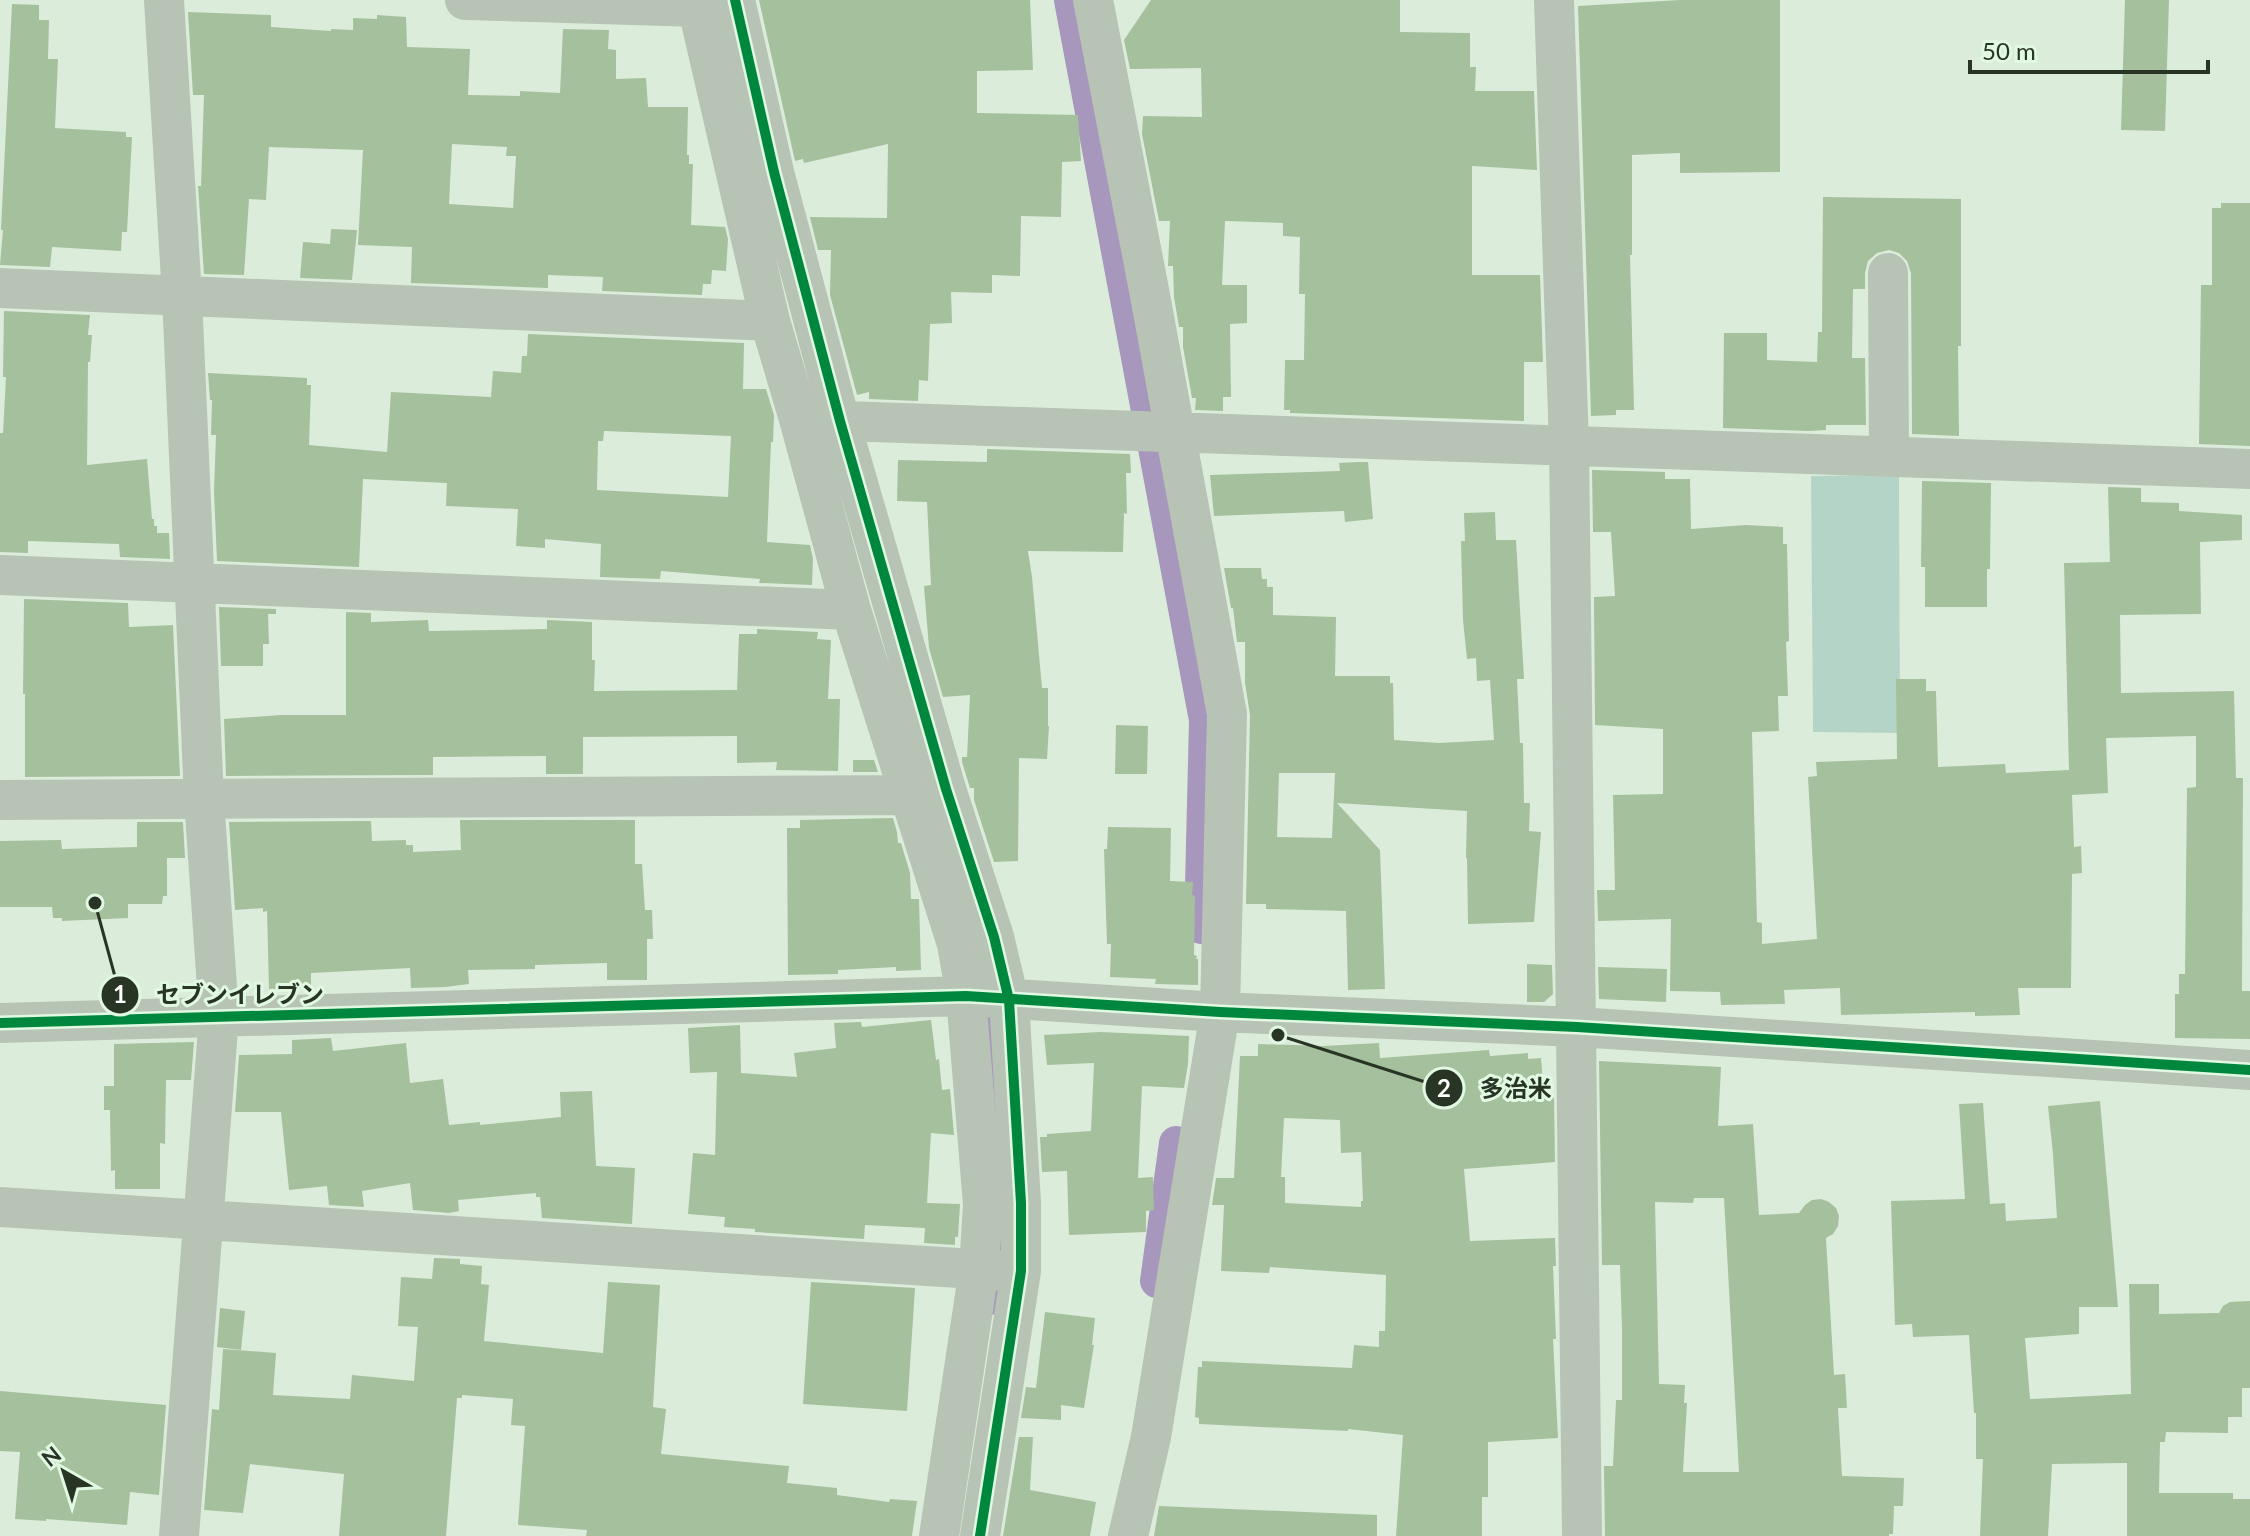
<svg xmlns="http://www.w3.org/2000/svg" width="2250" height="1536" font-family="Lato,'Noto Sans JP',sans-serif">
<style>
.green{fill:#b5d4c8}
.lines{fill:none;stroke-linecap:round;stroke-linejoin:round}
.canal{stroke:#a897bd;stroke-width:34}
.building{fill:#a5c09c;fill-rule:evenodd}
.minor{stroke:#b7c4b5;stroke-width:40}
.cycleway-casing{stroke:#e1f9e2;stroke-width:15}
.cycleway{stroke:#00873e;stroke-width:10}
.leader{fill:none;stroke:#283424;stroke-width:3}
.callout-dot{fill:#283424;stroke:#e1f9e2;stroke-width:3}
.mark-label{font-size:24px;text-anchor:middle;font-weight:bold;fill:#fff}
.callout-label{font-size:24px;text-anchor:middle;font-weight:bold;fill:#283424;stroke:#e1f9e2;stroke-width:6;stroke-linejoin:round;paint-order:stroke}
</style>
<rect width="100%" height="100%" fill="#dcecdb"/>
<path class="green" d="M1899 475 1900 733 1813 732 1811 476Z"/>
<g class="lines">
<path class="canal" d="M1071 0 1206 720 1201 927
M986 971 996 1118
M1157 1281 1176 1143
M997 1298 1003 1210 1002 1195"/>
</g>
<path class="building" d="M759 0H1030L1033 70 977 71V113L1078 115 1081 161 1062 162 1061 217 1021 216 1020 276 992 275V293L951 292 952 323 930 324 928 381 919 380 918 401 869 399V392L857 395 830 295 831 250H818L810 217 887 218 888 144 804 163 803 159 795 161Z
M1151 0H1400V32L1470 33V67H1476L1475 91H1534L1537 170 1472 166V275H1540L1543 362H1524V421L1290 413V410H1284L1285 360H1304L1305 294H1299L1300 237 1283 236V223L1225 221 1222 285H1247V323L1230 324 1231 397H1223V411L1195 410 1196 398H1192L1183 347V327H1179L1174 297 1173 266H1168L1170 221H1159L1142 134 1143 116 1202 117 1201 68 1130 69 1124 40Z
M1680 0H1780V172L1680 173V153L1632 155V255H1630L1634 410H1616V415L1591 416 1578 6Z
M2125 0H2169L2165 131 2121 130Z
M12 4 39 5V20H49L48 59H58L55 128 126 132V137H132L127 232H122L121 251 52 247 50 267 0 265 3 230H1Z
M188 12 271 15V27L331 31V29L353 30V18L377 19V15L406 17 407 47 470 49 468 95 520 96V91L560 93 563 29 609 30 608 49 616 50V79L646 78 648 107H688L687 155H689V164H693L691 225 725 227 728 239 726 271 712 270 711 284H703L702 295 602 291 603 277 548 275V288L411 283 412 247 358 245 363 150 269 147 266 200 249 199 244 275 204 274 198 186H201L204 95H193ZM452 144 507 147 506 156H516L513 208 449 204Z
M1823 197 1961 199V346H1958L1959 436 1912 434 1911 273 1907 261 1899 253 1889 250 1877 253 1868 261 1865 273V289H1853L1852 358H1865L1866 425H1826V430L1809 431 1723 428 1724 333H1767V360L1817 362 1818 332H1822Z
M2221 203H2250V446L2199 444 2201 285H2212V208H2221Z
M331 229 357 230 352 280 300 278 303 242 330 244Z
M4 311 90 315 88 335H92L90 362H88L87 465 147 459 152 519H154V526H157V533H169L170 559 120 557 119 544 28 541V553L0 552V433H3L6 377H3Z
M528 334 744 343 743 389H766L774 415 773 442H771L767 542 810 545 813 559 812 585 759 583 760 579 661 571 660 579 600 577 601 544 545 539V548L516 546 518 509 446 506 447 483 363 479 359 567 217 561 214 492 216 435H211L212 400H210L208 373 307 378V385H311L309 445 387 452 391 392 491 397 493 371 521 373 522 356H527ZM604 431 731 436 728 497 597 490 598 441H603Z
M987 449 1130 454 1131 473H1126L1127 514 1124 513 1123 552 1028 551 1032 577 1042 688H1048V726H1049L1047 759 1019 758 1018 861 994 862 974 800V788H970L962 762V757H967L970 695 943 697 929 648 924 586 931 585 927 502 897 501 898 460 987 462Z
M1358 462H1368L1373 519 1345 522 1344 511 1214 516 1210 475 1340 471 1339 463Z
M1592 470 1665 472V479H1690L1691 529 1746 525 1783 527V544H1787L1789 641 1786 642 1788 696H1778L1779 731 1752 732 1757 922 1762 923V944L1817 939 1808 777 1817 776 1816 762 1897 759 1896 679H1926V691H1936L1938 767 2005 764 2006 773 2069 770 2064 563 2110 562 2108 487 2141 488V502L2179 503V511L2242 515V540L2200 542 2201 614 2120 615 2121 693 2234 691 2236 778H2243L2242 991H2250V1039L2175 1038V994H2179V974H2185L2187 788 2196 787V736L2106 738 2108 793 2072 795 2074 847 2081 846 2082 873 2072 874 2071 988H2018L2020 1015 1975 1016V1012L1841 1015 1840 988 1784 990 1785 1004 1721 1005 1720 992 1670 991 1671 919 1598 921 1597 890H1615L1613 795 1663 794V729L1595 725 1594 597 1615 596 1611 532H1593Z
M1922 481 1991 483 1990 569H1987V607H1925V567H1921Z
M1495 512 1496 540H1516L1524 679H1517L1520 743H1523L1524 803H1530L1529 831 1541 832 1534 922 1468 924 1467 858H1466L1467 811 1337 803 1380 850 1385 989 1348 990 1346 911 1266 909V904H1246L1250 715 1245 683V642H1237L1233 608H1231L1224 568H1261L1262 579H1267V587H1273V615L1336 617 1335 676H1390V683H1393L1394 740 1439 743 1494 740 1490 680 1477 681 1476 658 1467 659 1463 620 1461 541H1465L1464 513ZM1279 773H1335L1332 838 1277 837Z
M24 599 128 603 129 627 173 625 180 776 25 777V694H23Z
M219 607 276 609V614H268L269 644H263V666H221Z
M346 612 371 613V622L428 620 429 631 547 629V620L592 622V660H595L594 691 737 690 739 634H757V629L818 632 817 639 831 640 828 699H840L838 771 776 770 777 762 737 763V736L583 737V774H546V756L433 757V775L226 776 224 719 281 715H346Z
M1116 725 1148 726 1147 774H1115Z
M853 760H874L878 772H853Z
M893 818 897 832 898 843H901L910 873 911 899H919L921 970 896 971V967L838 970V974L788 975 787 828H800V820Z
M460 820H635V864H642L645 910H652L653 939H647V980H607V963L535 965V969L468 970 469 984 445 987 411 988 410 968 311 973V988L269 989 267 911 263 912V908L235 910 229 822 371 821 372 841 406 840V845H413V852L461 850Z
M137 822H183L185 858H167V896H163L162 904H128V918L62 921V918H53L52 907H0V841L61 840 62 849 137 847Z
M1108 827 1171 828 1170 881 1193 882 1192 895 1195 896 1194 955 1197 956 1196 959H1198V985L1155 984 1156 979 1110 977 1111 944H1107L1104 849H1107Z
M1527 964 1552 965 1553 994 1544 1002H1527Z
M1598 967 1667 969 1666 1002 1599 999Z
M931 1020 936 1060 939 1059 942 1090 950 1089 954 1135 931 1133 927 1203 960 1204 958 1237H955V1245L924 1243 925 1228 865 1225 864 1239 755 1232V1229L724 1227 725 1217 688 1214 693 1153 715 1155 717 1072 690 1073 688 1028 740 1025 741 1073 797 1077 794 1053 836 1048 834 1023 861 1022 862 1027Z
M1100 1032 1189 1036 1188 1064 1184 1088 1142 1086 1138 1178 1153 1177 1154 1210 1146 1211V1232L1069 1235 1067 1171 1042 1172 1040 1137H1047V1134L1091 1131 1094 1063 1047 1065 1044 1035Z
M331 1038 333 1051 406 1043 410 1083 443 1079 449 1125 480 1122V1125L561 1117 560 1092 592 1091 596 1166 635 1168 632 1224 542 1218 540 1197H536V1193L458 1200 459 1211 449 1213 413 1210 410 1183 362 1191 364 1207 329 1205 327 1186 289 1190 281 1112H235L239 1055 292 1054V1040Z
M194 1042 191 1080H166L165 1144 160 1143V1189H115V1170L111 1171 110 1110H104V1086H114V1044Z
M1379 1043 1380 1058 1489 1050 1490 1056 1528 1053V1059L1541 1058 1544 1097 1554 1096 1555 1162 1464 1169 1470 1241 1555 1238 1556 1266H1553L1556 1339H1553L1558 1438 1488 1442V1497H1482V1536H1396L1403 1435 1348 1429V1431L1199 1424V1418L1195 1417 1198 1367H1202V1361L1352 1368 1354 1345 1379 1347V1331H1385L1386 1275 1270 1267 1269 1273 1221 1271 1224 1205H1212L1216 1178H1234L1240 1056H1258V1044L1324 1046ZM1284 1118 1340 1120 1341 1153 1361 1152 1363 1201H1361V1207L1285 1203V1177H1281Z
M1599 1061 1721 1067 1718 1126 1753 1124 1759 1215 1799 1213 1805 1205 1812 1200 1821 1199 1829 1202 1836 1208 1839 1216 1838 1226 1833 1234 1826 1238 1834 1375 1845 1374 1847 1408H1838L1842 1476 1904 1478 1903 1506H1894L1893 1534H1889V1536H1605L1604 1466H1613L1616 1400H1622V1328L1620 1265H1602ZM1694 1198H1724L1739 1472H1683L1687 1403H1684L1685 1385 1659 1384 1655 1202 1693 1203Z
M2100 1101 2118 1307H2079V1334L2025 1338 2030 1399 2131 1394 2129 1284H2159V1314L2219 1313 2223 1306 2230 1302 2250 1301V1388H2242V1417H2228V1433L2166 1432 2165 1442H2160L2159 1493H2233V1499H2250V1536H2127V1463L2052 1464 2048 1536H1980L1983 1459H1976V1413H1974L1969 1335 1913 1337 1912 1324 1895 1325 1891 1201 1965 1199 1959 1104 1983 1103 1990 1204 2005 1203 2006 1221 2057 1218 2053 1154 2048 1106Z
M434 1258 460 1259V1264L482 1266 481 1284 489 1285 484 1341 603 1353 608 1282 660 1285 653 1407 666 1409 661 1454 789 1466 787 1483 837 1488V1495L889 1502 890 1499 917 1501 912 1536H586L587 1530 518 1525 525 1426 511 1425 513 1399 462 1395V1398H457L446 1536H339L344 1474 250 1464 243 1513 204 1510 212 1409 219 1410 223 1349 276 1353 273 1395 350 1399 352 1375 414 1381 418 1327 398 1326 401 1277 432 1279Z
M811 1282 915 1288 907 1411 803 1404Z
M220 1308 245 1311 241 1350 217 1347Z
M1045 1312 1095 1318 1092 1345H1094L1084 1408 1061 1405V1420L1021 1418 1026 1387 1036 1388Z
M0 1391 166 1405 159 1495 130 1492 127 1525 46 1519V1521L15 1519 20 1452 0 1451Z
M1019 1437H1033L1030 1490 1096 1502 1090 1536H1003Z
M1159 1506 1377 1515V1536H1154Z"/>
<g class="lines">
<path class="minor" d="M164 0 182 296 204 799 219 1016 179 1536
M465 0 698 7
M696 0 770 321 799 419 851 610 957 944 966 996 983 1205 979 1269 939 1536
M735 0 774 172 840 421 946 789 994 937 1009 1000 1021 1203V1271L980 1536
M1093 0 1149 290 1227 714 1220 1012 1151 1437 1128 1536
M1554 0 1569 445 1582 1536
M1888 273 1889 457
M0 288 770 321
M815 420 2250 469
M0 575 851 610
M0 800 909 795
M0 1023 966 996 1220 1012 1577 1027 2250 1070
M0 1207 1006 1271"/>
<g class="cycleway-casing">
<path id="cycleway" d="M735 0 774 172 840 421 946 789 994 937 1009 1000 1021 1203V1271L980 1536
M0 1023 966 996 1220 1012 1577 1027 2250 1070"/>
</g>
<use href="#cycleway" class="cycleway"/>
</g>
<path class="leader" d="M95 903L120 995M1278 1035L1444 1088"/>
<g class="callout-dot">
<circle cx="95" cy="903" r="8"/>
<circle cx="1278" cy="1035" r="8"/>
<circle cx="120" cy="995" r="20"/>
<circle cx="1444" cy="1088" r="20"/>
</g>
<g class="mark-label">
<text x="120" y="1003">1</text>
<text x="1444" y="1097">2</text>
</g>
<g class="callout-label">
<text x="240" y="1003">セブンイレブン</text>
<text x="1516" y="1097">多治米</text>
</g>
<g transform="translate(64 1472) rotate(321)" stroke="#e1f9e2" stroke-width="6" paint-order="stroke">
<path d="M0-6L14 30L0 20L-14 30Z" fill="#283424"/>
<text y="-12" font-size="22" font-weight="bold" text-anchor="middle" fill="#283424">N</text>
</g>
<path d="M1970 60v12h238v-12" fill="none" stroke="#283424" stroke-width="4"/>
<text x="1982" y="60" font-size="24" fill="#283424" stroke="#e1f9e2" stroke-width="6" paint-order="stroke">50 m</text>
</svg>
